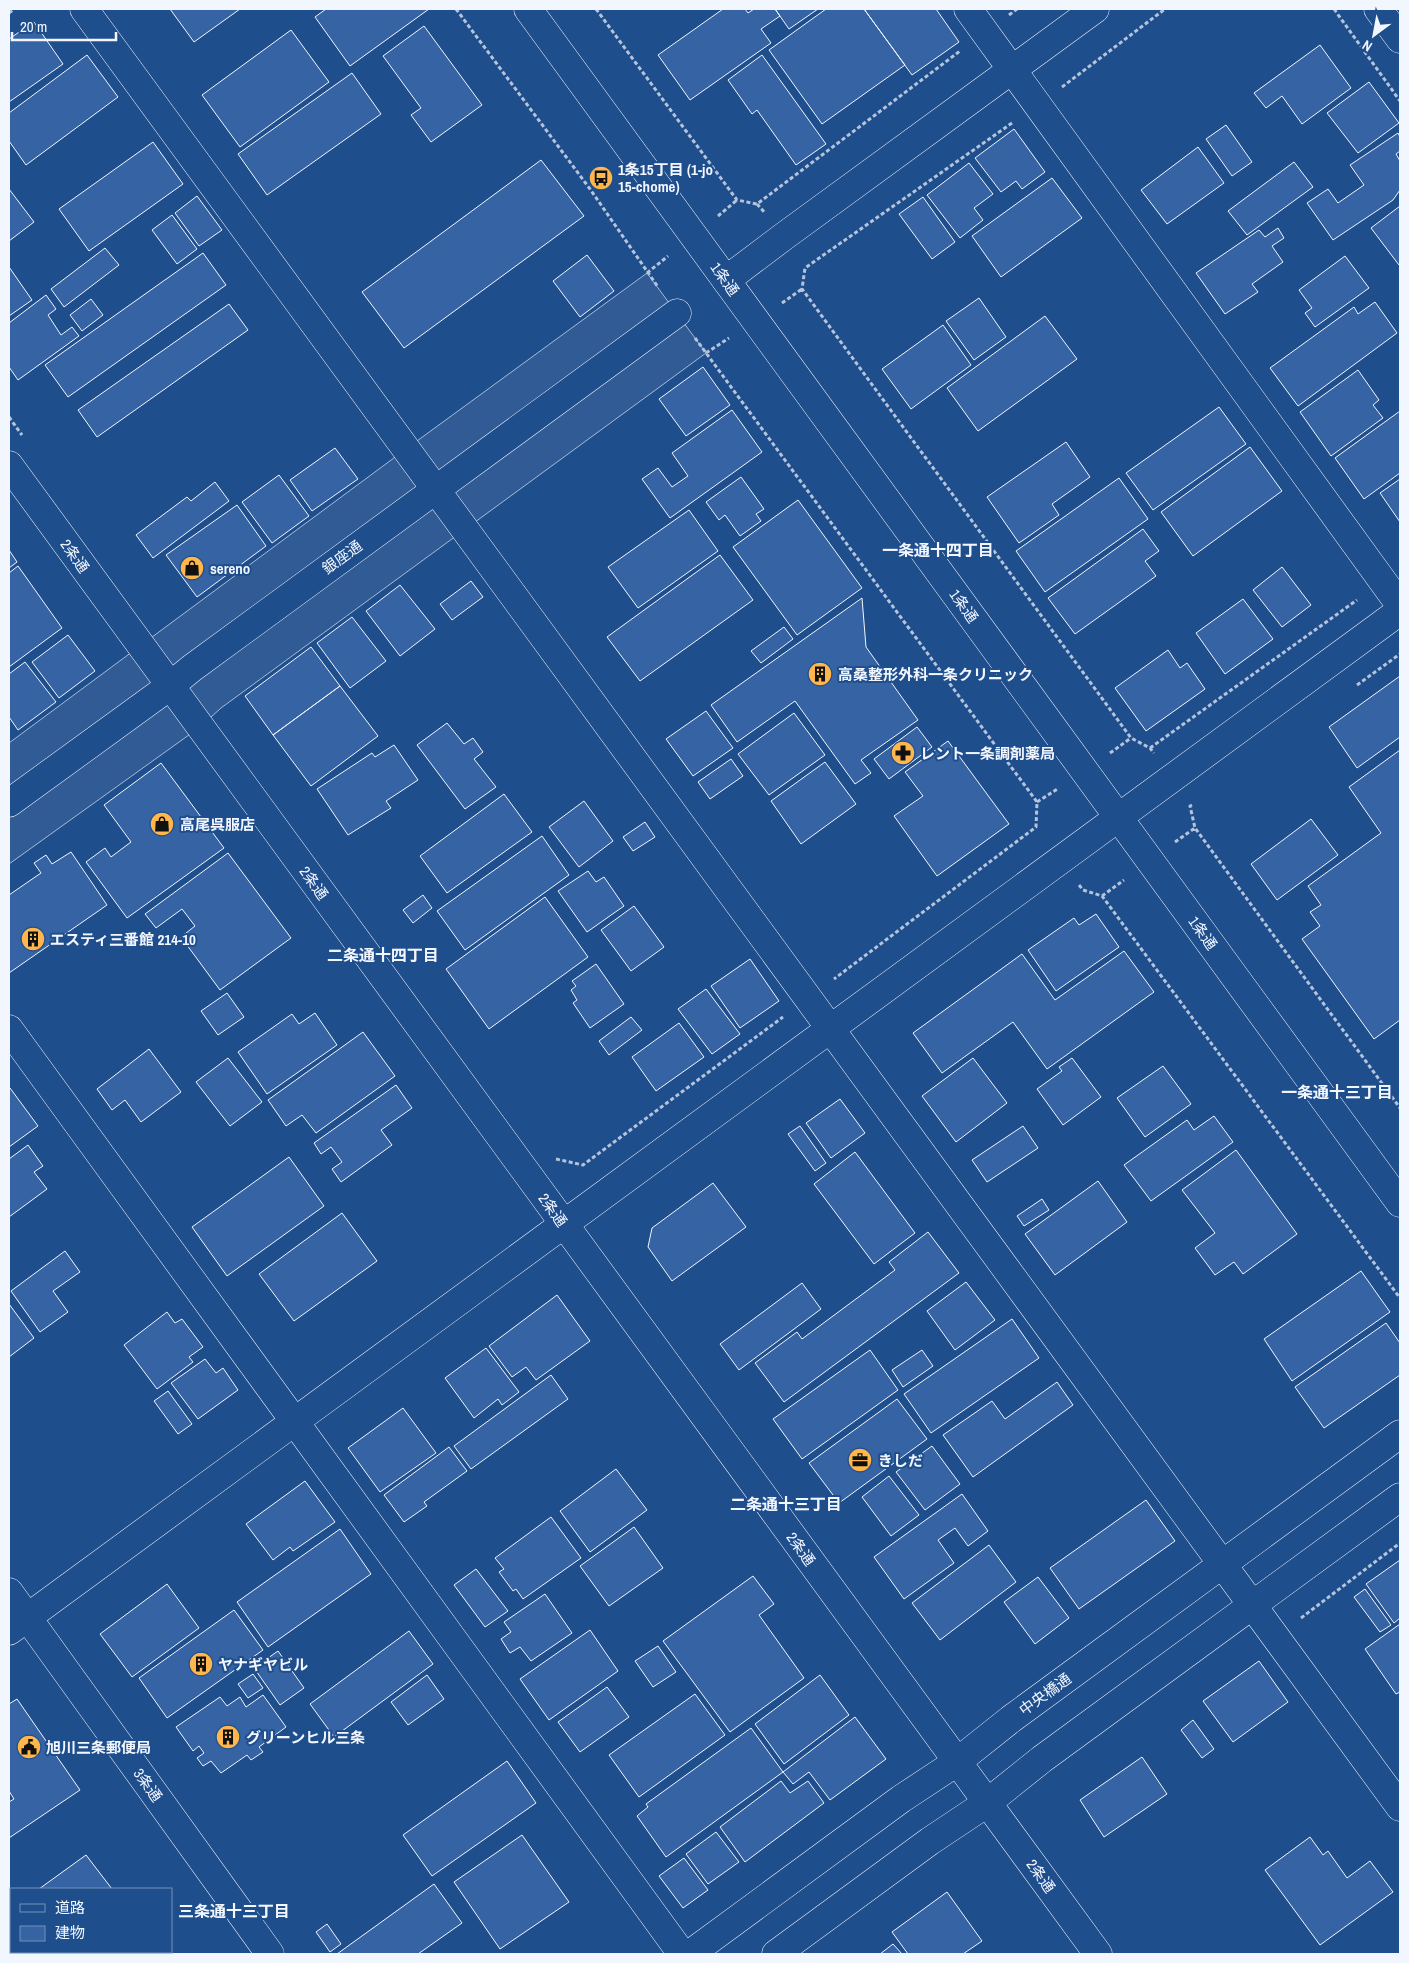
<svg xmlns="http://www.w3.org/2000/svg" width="1409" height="1963" font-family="'Archivo Narrow','Noto Sans JP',sans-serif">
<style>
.built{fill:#305b95;stroke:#a8bbd7}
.building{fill:#3563a3;stroke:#f2f6ff}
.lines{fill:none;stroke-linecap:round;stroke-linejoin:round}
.minor-casing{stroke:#f2f6ff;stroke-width:29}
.major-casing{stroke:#f2f6ff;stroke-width:29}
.path{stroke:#b3c4dc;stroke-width:3;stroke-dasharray:4 2.5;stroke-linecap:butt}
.minor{stroke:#1f4e8c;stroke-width:28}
.major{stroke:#1f4e8c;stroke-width:28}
.labels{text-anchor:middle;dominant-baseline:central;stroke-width:4;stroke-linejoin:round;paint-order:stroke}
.poi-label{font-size:15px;font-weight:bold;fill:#f2f6ff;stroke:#1f4e8c;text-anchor:start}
.street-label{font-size:15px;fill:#f2f6ff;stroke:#1f4e8c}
.neighbourhood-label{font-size:16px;font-weight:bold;fill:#f2f6ff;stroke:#1f4e8c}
</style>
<rect width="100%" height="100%" fill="#1f4e8c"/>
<path class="built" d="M647 273 706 353 221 708 200 727 9 864V743L406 449Z"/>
<path class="building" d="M170 9H240L194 42Z
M326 9H429L350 66 315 17Z
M723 9H745L748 13 754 9H775L780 16 761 29 771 43 690 100 658 55Z
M775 9H818L789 29Z
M826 9H864L905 65 822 124 769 50Z
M864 9H936L959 42 912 75Z
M34 22 63 64 9 102V39Z
M424 26 482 105 431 142 411 115 421 108 383 56Z
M291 30 329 82 240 147 202 95Z
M1320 45 1351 88 1302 124 1282 96 1266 108 1254 93Z
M87 55 118 97 26 165 9 141V113Z
M762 55 826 144 796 165 757 110 752 114 728 80Z
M352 73 381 114 267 195 238 154Z
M1369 82 1399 123 1358 153 1327 113Z
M1226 125 1252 162 1232 176 1206 139Z
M1014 129 1045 172 1022 189 1016 181 1001 192 975 158Z
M1398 133 1400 137V151L1396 154 1400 161V190L1393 200 1333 240 1307 203 1328 189 1338 203 1364 185 1350 165Z
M153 142 183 184 89 251 59 209Z
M1198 147 1224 183 1167 224 1141 190Z
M541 160 584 216 404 348 362 292Z
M1294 162 1313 187 1247 235 1228 211Z
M969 163 993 194 974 208 983 220 960 238 927 195Z
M1052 178 1082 218 1001 277 972 236Z
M9 189 34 222 9 241Z
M197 196 222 230 199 246 175 213Z
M923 197 955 242 932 259 899 214Z
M1400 206V264L1399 265 1371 228Z
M172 215 197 249 177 264 152 230Z
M1278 228 1284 238 1272 246 1283 262 1252 284 1258 292 1225 314 1196 273 1259 230 1265 237Z
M105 248 119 265 64 307 51 289Z
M203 253 226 285 68 397 45 365Z
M587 255 614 291 580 317 553 281Z
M1345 256 1369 288 1315 327 1305 313 1312 308 1299 290Z
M9 267 32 300 9 316Z
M46 295 56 309 48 315 61 335 72 327 79 336 18 380 9 367V323Z
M979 298 1006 337 974 360 946 321Z
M91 299 103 315 82 331 70 315Z
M1375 302 1397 333 1298 406 1270 368 1354 307 1358 314Z
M229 304 248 330 97 437 78 410Z
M1045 316 1077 359 978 431 947 388Z
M943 325 971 365 911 409 882 369Z
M703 367 730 405 686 436 659 399Z
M1358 370 1379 400 1373 405 1383 418 1331 456 1300 412Z
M1219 407 1246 444 1153 510 1126 473Z
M732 410 762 452 670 518 642 479 658 468 672 487 688 476 672 453Z
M1400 411V473L1364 499 1335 458Z
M1066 442 1090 477 1052 504 1059 515 1019 543 987 497Z
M1250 447 1282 491 1193 556 1161 512Z
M335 448 358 479 312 511 290 480Z
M279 475 309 516 272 543 242 502Z
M741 477 764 509 756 514 761 521 740 536 725 515 719 520 706 502Z
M1119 478 1148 519 1045 592 1016 551Z
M1400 479V522L1380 493Z
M215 482 229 501 153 558 136 535 187 497 191 501Z
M798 500 862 588 797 635 733 547Z
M237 505 266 546 197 597 166 555Z
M689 510 718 551 638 608 608 567Z
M1143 529 1159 551 1145 561 1156 576 1075 634 1048 598Z
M9 550 17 562 9 568Z
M720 555 753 600 640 681 607 637Z
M18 566 62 628 9 667V573Z
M1282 567 1311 605 1282 627 1253 590Z
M471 581 483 597 452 620 440 604Z
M400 585 435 629 400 656 366 611Z
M862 598 866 647 918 720 861 760 871 773 855 784 795 701 737 742 711 705Z
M1243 599 1273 639 1225 674 1196 633Z
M352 617 386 661 350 688 317 643Z
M784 627 793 639 761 663 751 651Z
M68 635 95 671 59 698 32 662Z
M311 647 340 686 273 735 245 696Z
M1168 650 1180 668 1187 663 1205 689 1146 731 1115 688Z
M25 662 56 702 18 730 9 717V674Z
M1400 676V737L1357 768 1329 727Z
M340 686 378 736 311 786 273 735Z
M706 711 733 748 693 776 666 739Z
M794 713 825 755 769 795 738 754Z
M447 723 464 744 473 738 483 752 474 759 496 787 465 809 417 745Z
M917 727 932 747 889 779 874 759Z
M948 741 1009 824 937 876 894 816 923 796 905 772Z
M394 745 418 780 386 801 391 808 348 835 317 789 372 753 375 757Z
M1400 750V1020L1374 1039 1302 939 1320 926 1310 912 1321 905 1308 886 1381 833 1349 787Z
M731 759 743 776 710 799 698 782Z
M825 762 856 804 801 844 771 801Z
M161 763 224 848 127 918 86 862 105 848 111 857 131 842 104 805Z
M504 794 532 832 447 893 420 856Z
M584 801 613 841 579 867 549 827Z
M1311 819 1338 855 1277 900 1251 864Z
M645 822 655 837 633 851 623 837Z
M542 836 569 875 465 950 437 911Z
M71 852 107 905 9 973V895L41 873 34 863 46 855 52 864Z
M228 853 291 938 220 990 181 937 195 926 182 909 156 928 145 914Z
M588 871 596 882 604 877 624 906 587 932 558 891Z
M423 895 432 908 413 923 403 910Z
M545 897 588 957 489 1029 446 969Z
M634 906 664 947 631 971 601 930Z
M1096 914 1119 947 1056 991 1028 950 1074 918 1079 925Z
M1124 951 1154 992 1047 1069 1013 1022 942 1073 913 1033 1022 954 1055 1000Z
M750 959 779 1001 740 1028 711 986Z
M596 964 624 1004 590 1028 573 1003 577 1000 571 990 576 986 572 981Z
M706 989 740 1034 712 1054 678 1009Z
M227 993 244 1017 218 1035 201 1011Z
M315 1013 337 1045 267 1094 238 1052 292 1014 299 1024Z
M631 1017 642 1030 609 1055 599 1041Z
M679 1023 704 1057 656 1091 632 1057Z
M363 1032 395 1076 316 1133 302 1115 286 1126 268 1100Z
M149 1049 181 1092 141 1122 125 1100 112 1110 97 1089Z
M228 1058 262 1102 230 1126 196 1082Z
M973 1058 1007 1103 956 1142 922 1096Z
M1072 1058 1101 1097 1063 1125 1037 1089 1062 1071 1059 1067Z
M1163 1066 1191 1104 1145 1137 1117 1098Z
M396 1085 412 1108 381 1130 392 1145 341 1182 332 1169 342 1162 331 1147 321 1154 314 1143Z
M10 1088 38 1126 9 1147V1089Z
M840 1099 865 1133 831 1158 806 1123Z
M1214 1116 1233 1142 1151 1201 1124 1165 1187 1120 1194 1130Z
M800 1126 826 1163 815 1171 788 1134Z
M1023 1126 1038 1148 987 1182 972 1160Z
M28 1145 43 1166 34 1172 47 1189 9 1217V1159Z
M1236 1150 1297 1234 1243 1274 1234 1262 1215 1275 1195 1248 1215 1233 1182 1190Z
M855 1152 915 1233 874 1264 814 1184Z
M289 1157 324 1206 227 1276 192 1227Z
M1098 1181 1127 1222 1055 1275 1025 1234Z
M713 1183 746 1227 672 1281 648 1247 652 1228Z
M1042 1199 1049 1210 1024 1226 1017 1216Z
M342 1213 377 1261 294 1321 259 1274Z
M928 1232 959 1273 784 1402 755 1363 797 1332 802 1339 895 1270 889 1262Z
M65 1251 80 1272 53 1291 68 1312 40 1332 11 1291Z
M1361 1271 1390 1312 1292 1381 1264 1339Z
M966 1282 995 1320 955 1350 927 1311Z
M802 1283 821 1309 739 1370 720 1344Z
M557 1295 590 1341 536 1380 526 1367 512 1377 489 1346Z
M9 1304 34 1338 9 1357Z
M167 1312 175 1323 182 1319 203 1347 189 1357 193 1362 157 1389 124 1345Z
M1012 1319 1039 1358 931 1433 904 1394Z
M1386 1323 1400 1343V1375L1324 1428 1295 1387Z
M486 1348 519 1392 502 1405 498 1399 474 1418 445 1378Z
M870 1350 898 1390 802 1459 773 1419Z
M922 1350 933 1366 903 1387 892 1370Z
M205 1359 216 1373 223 1368 238 1390 198 1419 171 1383Z
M551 1375 568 1399 471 1469 454 1446Z
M1057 1382 1073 1405 973 1477 943 1435 992 1401 1005 1419Z
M168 1391 192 1424 178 1434 154 1401Z
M897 1399 927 1439 839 1503 809 1463Z
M403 1408 436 1453 380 1492 348 1448Z
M932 1446 960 1484 925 1510 896 1472Z
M449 1447 467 1471 424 1502 427 1506 404 1522 384 1495Z
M616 1469 647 1510 590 1552 560 1511Z
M889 1476 919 1515 891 1536 862 1497Z
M305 1481 335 1522 293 1551 290 1547 273 1560 246 1524Z
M962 1494 988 1531 968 1546 955 1528 938 1540 954 1563 904 1599 874 1557Z
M1146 1500 1175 1541 1079 1609 1050 1568Z
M551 1517 581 1558 523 1599 516 1589 513 1591 499 1572 504 1569 495 1558Z
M634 1527 663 1568 609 1606 580 1566Z
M340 1529 371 1574 268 1647 237 1602Z
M989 1545 1016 1582 940 1640 912 1603Z
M1400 1560V1618L1394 1623 1366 1584Z
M476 1569 508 1611 485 1627 454 1585Z
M753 1576 774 1604 759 1615 804 1678 730 1732 663 1641Z
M1038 1577 1069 1618 1035 1644 1004 1602Z
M167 1584 199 1628 132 1677 100 1634Z
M1365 1589 1391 1625 1380 1632 1354 1597Z
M545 1594 572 1633 531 1661 520 1647 510 1653 501 1639 511 1632 504 1622Z
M234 1610 263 1650 167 1718 139 1678Z
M1400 1624V1692L1396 1694 1365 1649Z
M590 1630 618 1671 549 1720 520 1679Z
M409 1631 433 1664 334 1737 310 1704Z
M658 1646 676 1672 653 1687 635 1661Z
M278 1651 304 1688 280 1705 254 1668Z
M1259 1661 1288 1702 1233 1742 1203 1701Z
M253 1674 263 1688 248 1698 238 1684Z
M427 1675 444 1699 408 1725 391 1702Z
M820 1675 849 1715 784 1764 755 1724Z
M607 1687 629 1717 580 1752 558 1722Z
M695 1694 725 1735 639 1797 609 1755Z
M263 1695 286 1727 259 1747 263 1752 251 1760 247 1755 221 1773 211 1761 203 1766 197 1758 204 1753 199 1746 193 1751 176 1727 220 1697 227 1706 240 1697 246 1707Z
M17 1699 80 1790 9 1838V1802L14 1799 9 1791V1704Z
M855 1717 886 1759 830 1800 809 1772 793 1784 783 1772Z
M1193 1720 1214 1749 1202 1758 1181 1730Z
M751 1728 783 1772 666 1857 637 1816 648 1807 646 1804Z
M1142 1757 1167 1794 1104 1837 1080 1800Z
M507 1761 536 1803 432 1876 403 1835Z
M781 1781 790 1793 808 1781 824 1803 745 1862 720 1827Z
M716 1832 739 1862 708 1884 686 1854Z
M522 1835 569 1902 500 1949 454 1882Z
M1310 1837 1323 1855 1328 1851 1347 1878 1370 1861 1393 1892 1320 1945 1265 1870Z
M86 1855 112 1889H39Z
M684 1858 708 1890 683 1908 659 1876Z
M434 1884 462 1923 418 1954H337Z
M947 1892 982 1941 963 1954H908L892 1932Z
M11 1910V1952H40L37 1954H9V1912Z
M327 1924 341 1944 330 1952 316 1932Z
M893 1944 902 1954H880Z
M48 1952H142L138 1954H45Z"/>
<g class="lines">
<g class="minor-casing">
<path id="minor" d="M84 9 1400 1807
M968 9 1400 605
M1378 9 1400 39
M726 280 783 237 1095 9
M9 465 1098 1954
M9 803 170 686 192 668 677 313
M9 1029 682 1954
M9 1592 270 1954
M9 1631 1400 611
M690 1954 901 1799 957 1762 1011 1719 1400 1434
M776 1954 930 1841 987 1803 1042 1759 1400 1497"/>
</g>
<g class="major-casing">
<path id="major" d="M528 9 1400 1203"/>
</g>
<path class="path" d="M456 9 590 189 658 287
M596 9 737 200 757 204 960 51
M1334 9 1400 101
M9 13 14 9
M1009 15 1017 9
M1062 87 1165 9
M1012 123 805 268 802 289 1131 738 1150 748 1154 753
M757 204 765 213
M718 216 737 200
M647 273 668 256
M782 303 802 289
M695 338 1037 802 1036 827 834 979
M706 353 729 338
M9 417 22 435
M1357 685 1400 654
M1150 748 1357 600
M1110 753 1131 738
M1037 802 1059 788
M1192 805 1190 806 1195 828 1400 1108
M1175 842 1195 828
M1079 885 1083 890 1102 896 1400 1298
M1102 896 1124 880
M556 1159 583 1165 783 1017
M1301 1618 1400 1543"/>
<use href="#minor" class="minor"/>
<use href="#major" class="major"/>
</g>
<defs>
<g id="bus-disc" transform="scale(1.25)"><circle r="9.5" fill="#ffb74d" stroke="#1f4e8c"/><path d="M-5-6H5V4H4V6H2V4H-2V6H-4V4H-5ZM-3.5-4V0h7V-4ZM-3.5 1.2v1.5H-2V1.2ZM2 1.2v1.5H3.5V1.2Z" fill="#111"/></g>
<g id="shop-disc" transform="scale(1.25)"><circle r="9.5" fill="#ffb74d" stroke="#1f4e8c"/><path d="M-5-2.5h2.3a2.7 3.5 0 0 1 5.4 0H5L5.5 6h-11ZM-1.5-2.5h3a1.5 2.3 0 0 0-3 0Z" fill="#111"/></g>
<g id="building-disc" transform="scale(1.25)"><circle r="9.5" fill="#ffb74d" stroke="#1f4e8c"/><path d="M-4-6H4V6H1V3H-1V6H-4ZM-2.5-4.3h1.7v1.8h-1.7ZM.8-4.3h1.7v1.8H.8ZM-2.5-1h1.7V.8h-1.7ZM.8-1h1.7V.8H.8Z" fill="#111"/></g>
<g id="pharmacy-disc" transform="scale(1.25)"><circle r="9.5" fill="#ffb74d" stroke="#1f4e8c"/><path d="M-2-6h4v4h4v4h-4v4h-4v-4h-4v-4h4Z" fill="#111"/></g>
<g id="office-disc" transform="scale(1.25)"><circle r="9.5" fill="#ffb74d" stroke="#1f4e8c"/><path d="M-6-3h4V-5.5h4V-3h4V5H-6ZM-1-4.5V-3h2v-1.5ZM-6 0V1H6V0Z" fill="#111"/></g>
<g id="civic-disc" transform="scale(1.25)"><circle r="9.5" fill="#ffb74d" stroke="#1f4e8c"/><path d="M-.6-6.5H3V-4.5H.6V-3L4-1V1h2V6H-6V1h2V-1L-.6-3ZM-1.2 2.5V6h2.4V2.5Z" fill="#111"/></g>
</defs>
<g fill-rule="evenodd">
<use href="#bus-disc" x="601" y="178"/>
<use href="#shop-disc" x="192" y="568"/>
<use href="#building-disc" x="820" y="674"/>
<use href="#pharmacy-disc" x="903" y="753"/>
<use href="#shop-disc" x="162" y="824"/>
<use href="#building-disc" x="33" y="939"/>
<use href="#office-disc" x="860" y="1460"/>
<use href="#building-disc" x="201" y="1664"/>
<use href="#building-disc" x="228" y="1737"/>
<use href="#civic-disc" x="29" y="1747"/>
</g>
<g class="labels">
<g class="poi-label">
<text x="618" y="169">1条15丁目 (1-jo<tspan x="618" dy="17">15-chome)</tspan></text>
<text x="210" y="568">sereno</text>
<text x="838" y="674">高桑整形外科一条クリニック</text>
<text x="920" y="753">レント一条調剤薬局</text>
<text x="180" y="824">高尾呉服店</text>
<text x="50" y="939">エスティ三番館 214-10</text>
<text x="878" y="1460">きしだ</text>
<text x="218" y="1664">ヤナギヤビル</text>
<text x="246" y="1737">グリーンヒル三条</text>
<text x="46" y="1747">旭川三条郵便局</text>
</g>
<g class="street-label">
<text transform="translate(725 279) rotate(54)">1条通</text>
<text transform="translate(75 556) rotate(54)">2条通</text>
<text transform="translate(342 557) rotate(-36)">銀座通</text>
<text transform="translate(964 606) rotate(54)">1条通</text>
<text transform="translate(314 883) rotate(54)">2条通</text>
<text transform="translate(1203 933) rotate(54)">1条通</text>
<text transform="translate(553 1210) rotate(54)">2条通</text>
<text transform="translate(801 1549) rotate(54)">2条通</text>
<text transform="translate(1045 1694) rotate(-36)">中央橋通</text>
<text transform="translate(148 1785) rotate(54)">3条通</text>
<text transform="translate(1041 1876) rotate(54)">2条通</text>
</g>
<g class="neighbourhood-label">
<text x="938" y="550">一条通十四丁目</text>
<text x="383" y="955">二条通十四丁目</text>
<text x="1337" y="1092">一条通十三丁目</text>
<text x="786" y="1504">二条通十三丁目</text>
<text x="234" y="1911">三条通十三丁目</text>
</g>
</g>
<rect width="1409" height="1963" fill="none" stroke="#f2f6ff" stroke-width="20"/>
<rect x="10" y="1888" width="162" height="65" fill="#1f4e8c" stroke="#7391ba"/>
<rect x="20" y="1904" width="25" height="8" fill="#1f4e8c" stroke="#7391ba"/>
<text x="55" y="1913" font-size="15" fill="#f2f6ff">道路</text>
<rect x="20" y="1926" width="25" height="15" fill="#3563a3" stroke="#7391ba"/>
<text x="55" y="1938" font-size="15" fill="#f2f6ff">建物</text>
<g transform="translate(1374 35) rotate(212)" stroke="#1f4e8c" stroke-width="4" paint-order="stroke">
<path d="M0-4L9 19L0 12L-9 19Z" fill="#f2f6ff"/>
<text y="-8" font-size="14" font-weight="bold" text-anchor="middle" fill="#f2f6ff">N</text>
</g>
<path d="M12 32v8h104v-8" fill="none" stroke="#f2f6ff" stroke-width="2.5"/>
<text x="20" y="32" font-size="15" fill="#f2f6ff" stroke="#1f4e8c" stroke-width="4" paint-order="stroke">20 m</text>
</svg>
